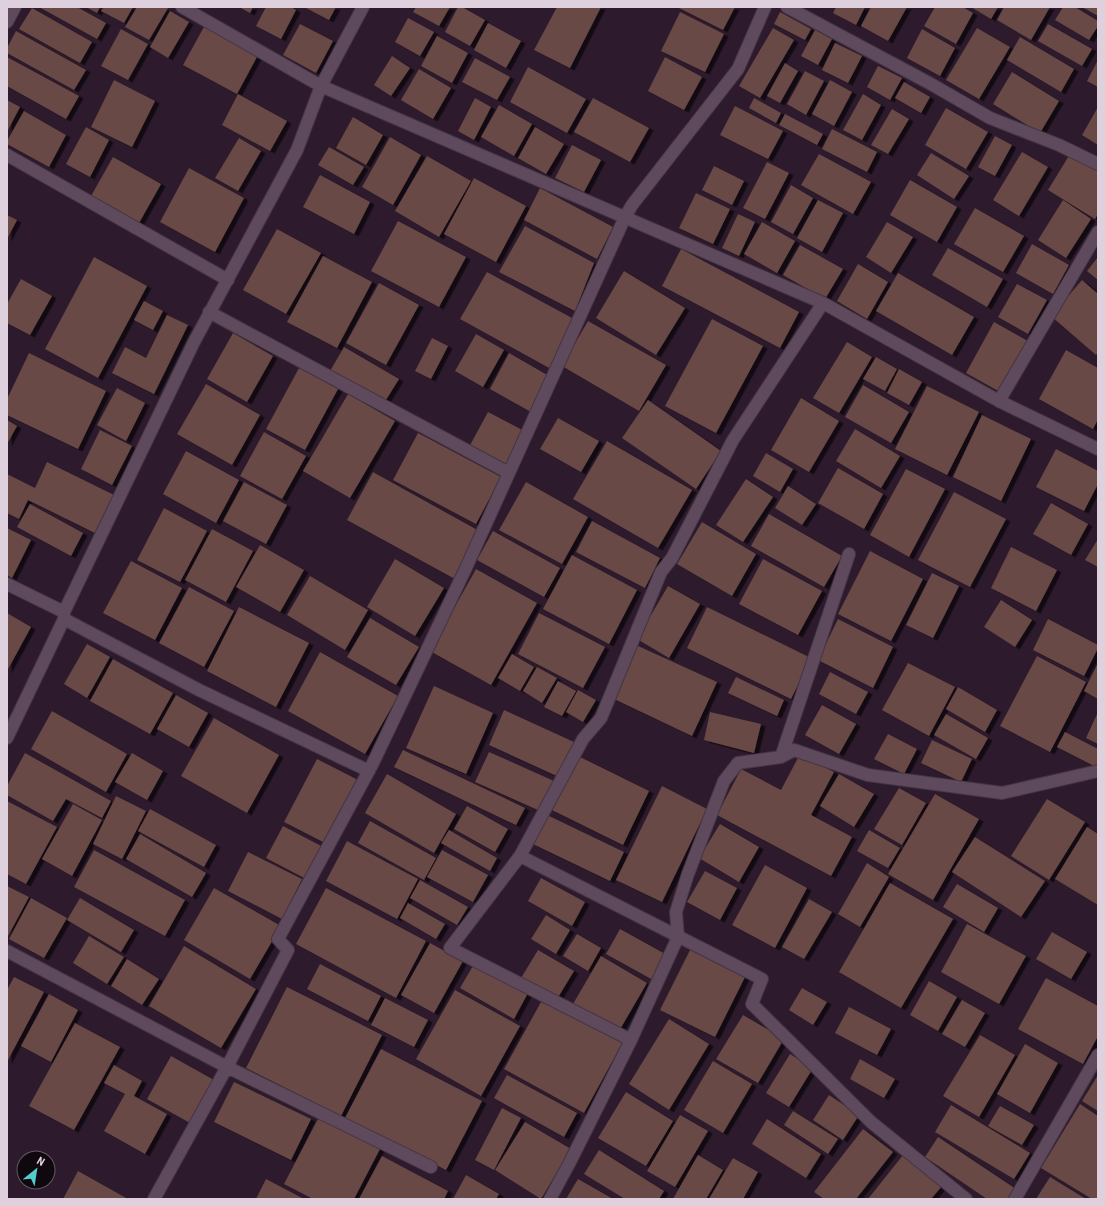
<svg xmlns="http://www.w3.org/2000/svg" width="1105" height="1206" font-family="'Roboto Condensed',sans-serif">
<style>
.building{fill:#674845;filter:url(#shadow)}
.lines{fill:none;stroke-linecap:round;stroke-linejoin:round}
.street-casing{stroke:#443544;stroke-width:14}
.secondary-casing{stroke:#443544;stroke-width:14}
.street{stroke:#5f495d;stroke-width:12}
.secondary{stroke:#5f495d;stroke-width:12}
</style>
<defs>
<filter id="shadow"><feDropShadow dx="4.5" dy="2.5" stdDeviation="0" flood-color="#0009"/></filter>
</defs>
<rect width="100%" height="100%" fill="#2d1a2c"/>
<path class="building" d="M39 7H77L106 23 97 39Z
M86 7H100L97 13Z
M104 7H133L124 23 101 11Z
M137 7 168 8 149 40 125 27Z
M239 7H253L250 13Z
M266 7H291L296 10 281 39 256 26Z
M304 7H336L329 20Z
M416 7H450L439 26 413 12Z
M458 7H462L485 20 470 46 445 32Z
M557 7H601L570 68 534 50Z
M677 7H735L723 30Z
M836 7H865L856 25 833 13Z
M871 7H907L888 41 861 26Z
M935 7H963L973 13 956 44 924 26Z
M971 7H998L991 19Z
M1004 7H1050L1031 40 997 20Z
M1063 7H1075L1098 21V26L1089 40 1055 20Z
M1082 7H1098V16Z
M32 8 92 42 80 63 19 29Z
M170 11 189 22 168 58 150 47Z
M680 12 724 34 705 72 661 51Z
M780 12 811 29 805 40 774 24Z
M408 18 434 32 420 56 395 42Z
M488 23 521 41 506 68 474 50Z
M300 24 333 41 316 73 283 55Z
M1048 24 1092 49 1082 66 1038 41Z
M205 25 258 55 237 94 183 65Z
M773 28 794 40 760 98 739 86Z
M977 28 1010 47 979 99 946 80Z
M121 29 148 44 128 80 101 66Z
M922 29 955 48 940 76 907 58Z
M815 30 832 39 818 65 801 56Z
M16 31 86 70 74 90 7 53V48Z
M437 36 468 53 452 83 421 66Z
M1020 37 1074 69 1061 92 1007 60Z
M835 43 862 56 848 83 822 70Z
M392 56 410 68 391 96 374 85Z
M7 57 79 96 66 119 7 86Z
M665 57 702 77 684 110 648 91Z
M475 58 510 77 497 100 462 82Z
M1098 60V87L1087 81Z
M785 63 798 71 780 103 767 96Z
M878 66 902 78 890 100 867 87Z
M528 67 586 99 567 133 510 102Z
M419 69 451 88 433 119 401 100Z
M805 71 824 81 806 115 787 104Z
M1012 72 1059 101 1040 133 993 104Z
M114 80 155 101 132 147 91 127Z
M830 80 852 92 834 126 812 114Z
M904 82 930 97 921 113 895 98Z
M238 94 287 121 270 151 222 125Z
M863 94 881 105 862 140 843 130Z
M475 98 491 107 474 140 458 131Z
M593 98 649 128 630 162 574 132Z
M754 98 781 113 776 123 749 108Z
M7 100 20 107 7 132Z
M499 105 532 124 514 156 481 137Z
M735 106 783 131 768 159 720 135Z
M1098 107V145L1082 135Z
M946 108 988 132 966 169 925 145Z
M892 109 909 119 888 154 871 145Z
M24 111 66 135 49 167 7 144V141Z
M785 114 823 134 817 145 779 125Z
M353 117 383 135 366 165 336 148Z
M86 127 109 140 90 177 66 164Z
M535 127 564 144 546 174 518 158Z
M832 129 877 152 867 172 822 149Z
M995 136 1012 145 995 176 978 167Z
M390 137 421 155 393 205 362 187Z
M239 138 261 151 238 191 215 178Z
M572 145 601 160 584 192 555 178Z
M329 147 364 167 353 185 318 165Z
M1022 152 1048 167 1019 216 993 200Z
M931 153 969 176 954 199 917 175Z
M819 154 871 182 853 214 801 185Z
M1070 154 1098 171V214L1095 219 1048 190Z
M427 156 471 181 439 237 395 211Z
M113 157 161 184 139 223 91 196Z
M767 162 789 173 765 219 743 208Z
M714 166 744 181 732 205 702 190Z
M189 168 244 198 215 252 160 222Z
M320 175 370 202 354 234 303 207Z
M474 178 526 206 496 262 444 234Z
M910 180 957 207 937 242 890 215Z
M791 185 813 198 793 234 771 222Z
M540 188 613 227 597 259 524 220Z
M696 193 730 209 713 244 679 228Z
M818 200 843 213 822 252 797 238Z
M1063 200 1091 219 1066 258 1038 240Z
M975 208 1024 236 1003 272 954 244Z
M738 214 755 222 739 256 722 248Z
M7 215 17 220 7 239Z
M398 221 466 257 439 307 371 271Z
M762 222 795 241 777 273 744 254Z
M887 222 913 237 891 273 866 257Z
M525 226 594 263 575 311 499 272Z
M277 229 321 253 286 314 243 290Z
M1032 244 1069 265 1053 294 1016 273Z
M800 245 843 269 825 299 783 275Z
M948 248 1003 279 987 307 932 275Z
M681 249 799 312 780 348 662 286Z
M323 256 372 282 337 348 287 322Z
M94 257 147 286 98 378 45 349Z
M1098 257V280L1087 271Z
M858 264 888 282 867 319 837 301Z
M624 271 685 308 656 355 596 318Z
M487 272 572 318 551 369 460 319Z
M898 273 974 317 952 355 876 311Z
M21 279 52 296 30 335 7 323V304Z
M1082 280 1098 294V352L1096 355 1051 316Z
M379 283 419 305 386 365 346 343Z
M1017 284 1047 300 1028 334 998 317Z
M144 301 163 311 153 330 134 320Z
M167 315 188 325 154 394 112 373 125 347 146 358Z
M712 319 763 346 716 433 665 406Z
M588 321 666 365 639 411 562 366Z
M994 322 1028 341 1000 392 966 373Z
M233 333 273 356 247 402 207 379Z
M476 334 504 350 483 387 455 371Z
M432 338 448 346 431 379 415 371Z
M847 342 872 357 839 413 813 398Z
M344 347 399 379 384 403 330 371Z
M1066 350 1098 368V419L1093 429 1039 399Z
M29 353 106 391 78 449 7 415V399Z
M509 353 549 376 531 412 490 389Z
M876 357 897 369 885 391 863 379Z
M299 368 338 389 305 450 266 429Z
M899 369 922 382 909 405 887 393Z
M206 384 260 415 232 465 177 434Z
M863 385 909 412 891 443 845 417Z
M927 386 979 412 947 475 895 449Z
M117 388 145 403 126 441 97 425Z
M348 394 395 421 350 498 303 471Z
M801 398 839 421 809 472 771 450Z
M648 400 721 451 696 489 622 438Z
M488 412 526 432 507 468 469 447Z
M982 415 1031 439 1001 501 953 477Z
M558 418 599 441 581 472 540 449Z
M7 420 17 426 7 444Z
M855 429 900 456 881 488 836 461Z
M100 430 132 446 112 485 81 469Z
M264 432 306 456 282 499 240 476Z
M418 433 501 477 476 524 393 480Z
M607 441 692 490 658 548 573 499Z
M1056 449 1098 471V484L1084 511 1036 487Z
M186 451 239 480 216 523 163 494Z
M766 453 793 469 780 492 753 476Z
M47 462 114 495 95 533 28 500 19 519 7 513V474L35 488Z
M838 468 883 494 864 529 818 503Z
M906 469 945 489 909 557 870 535Z
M373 472 481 532 455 579 347 520Z
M746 479 773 497 743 542 716 525Z
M244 482 287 505 266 544 223 521Z
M526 482 588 517 562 564 499 530Z
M788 486 816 504 802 525 775 508Z
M954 492 1006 519 970 587 918 560Z
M1051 503 1088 524 1071 555 1033 534Z
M30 504 83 533 71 556 17 527Z
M164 508 207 531 180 582 137 560Z
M769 514 842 556 824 587 751 546Z
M592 521 660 558 645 588 576 552Z
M702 522 756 554 732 596 677 564Z
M7 528 31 540 12 578 7 575Z
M212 529 253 551 226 602 185 580Z
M493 531 560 568 544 597 477 560Z
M1098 539V567L1085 560Z
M260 545 304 570 280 612 236 587Z
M1011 547 1057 570 1036 611 991 588Z
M870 551 923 579 891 641 838 614Z
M572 555 637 590 609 644 543 609Z
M395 559 444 588 415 636 367 607Z
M763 559 822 591 798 635 739 604Z
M131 561 182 588 155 640 103 613Z
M476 569 537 603 491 685 430 651Z
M932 573 959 586 933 638 906 625Z
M310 576 368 610 345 650 287 615Z
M668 586 700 604 669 658 637 639Z
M189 587 234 611 204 667 159 643Z
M1001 600 1032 620 1015 647 984 627Z
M239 607 309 643 276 707 207 671Z
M707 607 811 658 791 699 687 648Z
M7 613 31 627 7 671Z
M539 613 605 647 583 688 518 654Z
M370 618 419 647 396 685 347 657Z
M838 619 893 647 873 688 818 660Z
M1048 619 1098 645V648L1084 676 1033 650Z
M87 644 110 657 87 698 64 684Z
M636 645 717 682 692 736 612 698Z
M320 652 398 696 365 754 288 711Z
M512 654 534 667 520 691 498 678Z
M1037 656 1086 682 1050 752 1000 726Z
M113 659 173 693 150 734 90 701Z
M908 663 955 687 929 736 882 710Z
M1098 663V699L1084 691Z
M537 667 557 678 542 703 523 691Z
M830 672 868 692 856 714 819 694Z
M736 677 784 700 777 716 728 693Z
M558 681 576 691 562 716 544 707Z
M434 686 493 713 466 774 406 748Z
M958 687 997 710 985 732 946 709Z
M578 690 596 700 583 722 566 712Z
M176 695 208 713 189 747 157 729Z
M822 705 856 724 839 754 805 735Z
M504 710 574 742 559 777 489 745Z
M52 711 127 754 106 792 31 749Z
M710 712 761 724 754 753 704 740Z
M1098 712V744L1086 738Z
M946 714 988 738 976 759 934 735Z
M214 718 279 755 247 813 181 776Z
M1065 732 1098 749V768L1057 747Z
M888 734 917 749 904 774 874 759Z
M932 740 972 759 961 782 921 763Z
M403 750 525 808 516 825 394 767Z
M489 752 554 781 540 811 475 782Z
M25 753 111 801 102 818 66 799 53 821 7 795V786Z
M132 753 163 771 147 800 115 782Z
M800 754 834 772 811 815 852 837 831 876 717 815 741 769 781 790Z
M578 756 649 791 623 845 552 810Z
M317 759 360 781 327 844 284 822Z
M387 774 456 814 434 853 365 813Z
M839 774 874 794 854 827 820 806Z
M662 786 707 809 662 902 616 880Z
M899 788 926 803 902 845 874 829Z
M935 794 979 819 933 900 888 874Z
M116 796 146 811 122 859 93 844Z
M1047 799 1085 822 1049 880 1011 856Z
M7 801 57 827 26 884 7 874Z
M73 804 102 820 72 876 42 859Z
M467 806 508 829 495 852 454 829Z
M150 809 216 845 204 867 138 831Z
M547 815 624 852 610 881 533 844Z
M370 821 436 858 424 880 358 843Z
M720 824 759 847 739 882 699 858Z
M283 826 325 848 308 880 266 858Z
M1087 827 1098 834V905L1055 879Z
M449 830 497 858 490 871 441 843Z
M869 830 900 848 888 868 857 851Z
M140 834 206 873 192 897 126 859Z
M975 837 1045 881 1021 917 952 872Z
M347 841 418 879 397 919 326 881Z
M94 850 185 900 165 936 74 887Z
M442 850 488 875 473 902 427 877Z
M248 852 302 879 282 919 228 891Z
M867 863 889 877 860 927 838 914Z
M765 865 807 888 775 948 732 925Z
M705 871 737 888 720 920 687 902Z
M541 878 585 902 572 926 528 901Z
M420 880 468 907 457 925 410 898Z
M890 883 953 919 901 1008 839 972Z
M957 884 998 908 984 932 943 907Z
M7 886 29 897 7 938Z
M214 888 281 926 250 979 184 940Z
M326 888 426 941 396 998 296 944Z
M31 898 67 918 44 958 9 939Z
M80 898 134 930 121 952 67 920Z
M809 899 832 912 804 959 782 947Z
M408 903 445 924 436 939 400 918Z
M546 915 570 930 556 954 531 939Z
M967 924 1026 956 999 1004 941 972Z
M620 929 667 955 653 980 606 954Z
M1052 932 1087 952 1071 979 1036 959Z
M577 934 601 948 588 971 563 956Z
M89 936 124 957 107 984 73 963Z
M430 943 463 961 434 1013 401 995Z
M184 946 256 989 221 1048 149 1006Z
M691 948 746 975 715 1037 660 1010Z
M538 950 574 971 557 999 521 978Z
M601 956 647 983 619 1031 573 1004Z
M127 959 159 979 142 1005 111 986Z
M320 964 381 996 368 1021 307 989Z
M474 964 529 991 514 1019 460 988Z
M14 977 44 992 7 1062V990Z
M1046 978 1098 1006V1036L1083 1064 1018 1029Z
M929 981 957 997 938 1031 910 1015Z
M287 987 382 1035 341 1116 246 1068Z
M802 988 827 1002 813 1025 789 1010Z
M455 990 520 1026 481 1096 416 1059Z
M49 994 78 1010 51 1062 21 1046Z
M385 998 428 1020 414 1047 371 1025Z
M962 1000 985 1013 965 1047 942 1034Z
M541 1002 624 1040 584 1113 504 1069Z
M849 1007 891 1029 877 1055 835 1033Z
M743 1015 784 1039 758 1083 716 1059Z
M669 1019 709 1044 669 1110 629 1084Z
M75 1023 120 1047 74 1130 29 1106Z
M980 1035 1015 1055 979 1117 943 1096Z
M1025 1044 1058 1063 1030 1113 997 1094Z
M381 1049 482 1101 446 1170 345 1118Z
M790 1054 813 1068 789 1107 766 1093Z
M171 1056 214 1080 190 1123 147 1099Z
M860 1059 895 1079 884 1098 850 1079Z
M713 1061 752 1084 723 1133 684 1110Z
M114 1065 142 1081 134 1096 167 1114 145 1154 104 1131 125 1094 104 1083Z
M507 1075 577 1113 564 1137 494 1098Z
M1098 1075V1111L1082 1101Z
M234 1082 311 1119 291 1160 214 1122Z
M626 1092 673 1121 646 1166 598 1138Z
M829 1095 859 1115 843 1140 813 1120Z
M1080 1104 1098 1116V1199H1092L1041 1168Z
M951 1105 1030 1153 1014 1179 935 1132Z
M1000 1106 1034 1125 1022 1145 988 1126Z
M502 1108 521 1118 494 1170 475 1160Z
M793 1111 838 1139 828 1154 784 1125Z
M320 1115 381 1147 354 1199H313L284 1184Z
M680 1115 708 1131 675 1187 647 1171Z
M767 1119 821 1154 806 1178 752 1144Z
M525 1122 571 1149 541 1199 495 1170Z
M863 1129 893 1152 856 1199H824L814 1192Z
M938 1137 1016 1189 1010 1199H987L925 1157Z
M599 1150 664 1191 659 1199H625L584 1174Z
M698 1155 723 1170 706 1199H673Z
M903 1155 942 1186 931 1199H868Z
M382 1156 448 1191 444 1199H359Z
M733 1158 758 1172 743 1199H709Z
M78 1171 128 1199H63Z
M466 1175 499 1194 496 1199H453Z
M1050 1177 1086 1199H1036Z
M266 1179 304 1199H256Z
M578 1179 613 1199H566Z"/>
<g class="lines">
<g class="street-casing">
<path id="street" d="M787 7 931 84 990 118 1059 145 1098 164
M7 22 15 7
M7 155 228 280
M209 312 509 473
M999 401 1098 232
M7 584 64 612
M64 619 199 690 369 771
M7 738 64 619V612L194 342 297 150 321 86 363 7
M781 757 849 554
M520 856 583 739 601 718 661 572 672 558 733 440 823 303
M7 951 227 1067 431 1167
M631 1040 450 948 520 856 762 979 752 1004 871 1122 966 1199
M154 1199 227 1067 288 950 278 939 372 765 465 570 625 217 632 205 738 69 765 7
M550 1199 570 1162 631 1040 678 937 676 912 688 874 724 781 738 763 781 757 794 750 868 775 1002 793 1098 771
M1015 1199 1098 1055"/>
</g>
<g class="secondary-casing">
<path id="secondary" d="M182 7 321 86 823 303 999 401 1098 449"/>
</g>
<use href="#street" class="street"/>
<use href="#secondary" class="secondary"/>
</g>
<rect width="1105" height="1206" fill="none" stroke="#ded0dc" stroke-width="16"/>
<g transform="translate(36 1170) rotate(30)"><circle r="19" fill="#10080f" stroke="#625861"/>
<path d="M0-3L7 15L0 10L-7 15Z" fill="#52cdcc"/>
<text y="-6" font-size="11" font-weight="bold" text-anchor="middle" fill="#ded0dc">N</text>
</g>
</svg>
